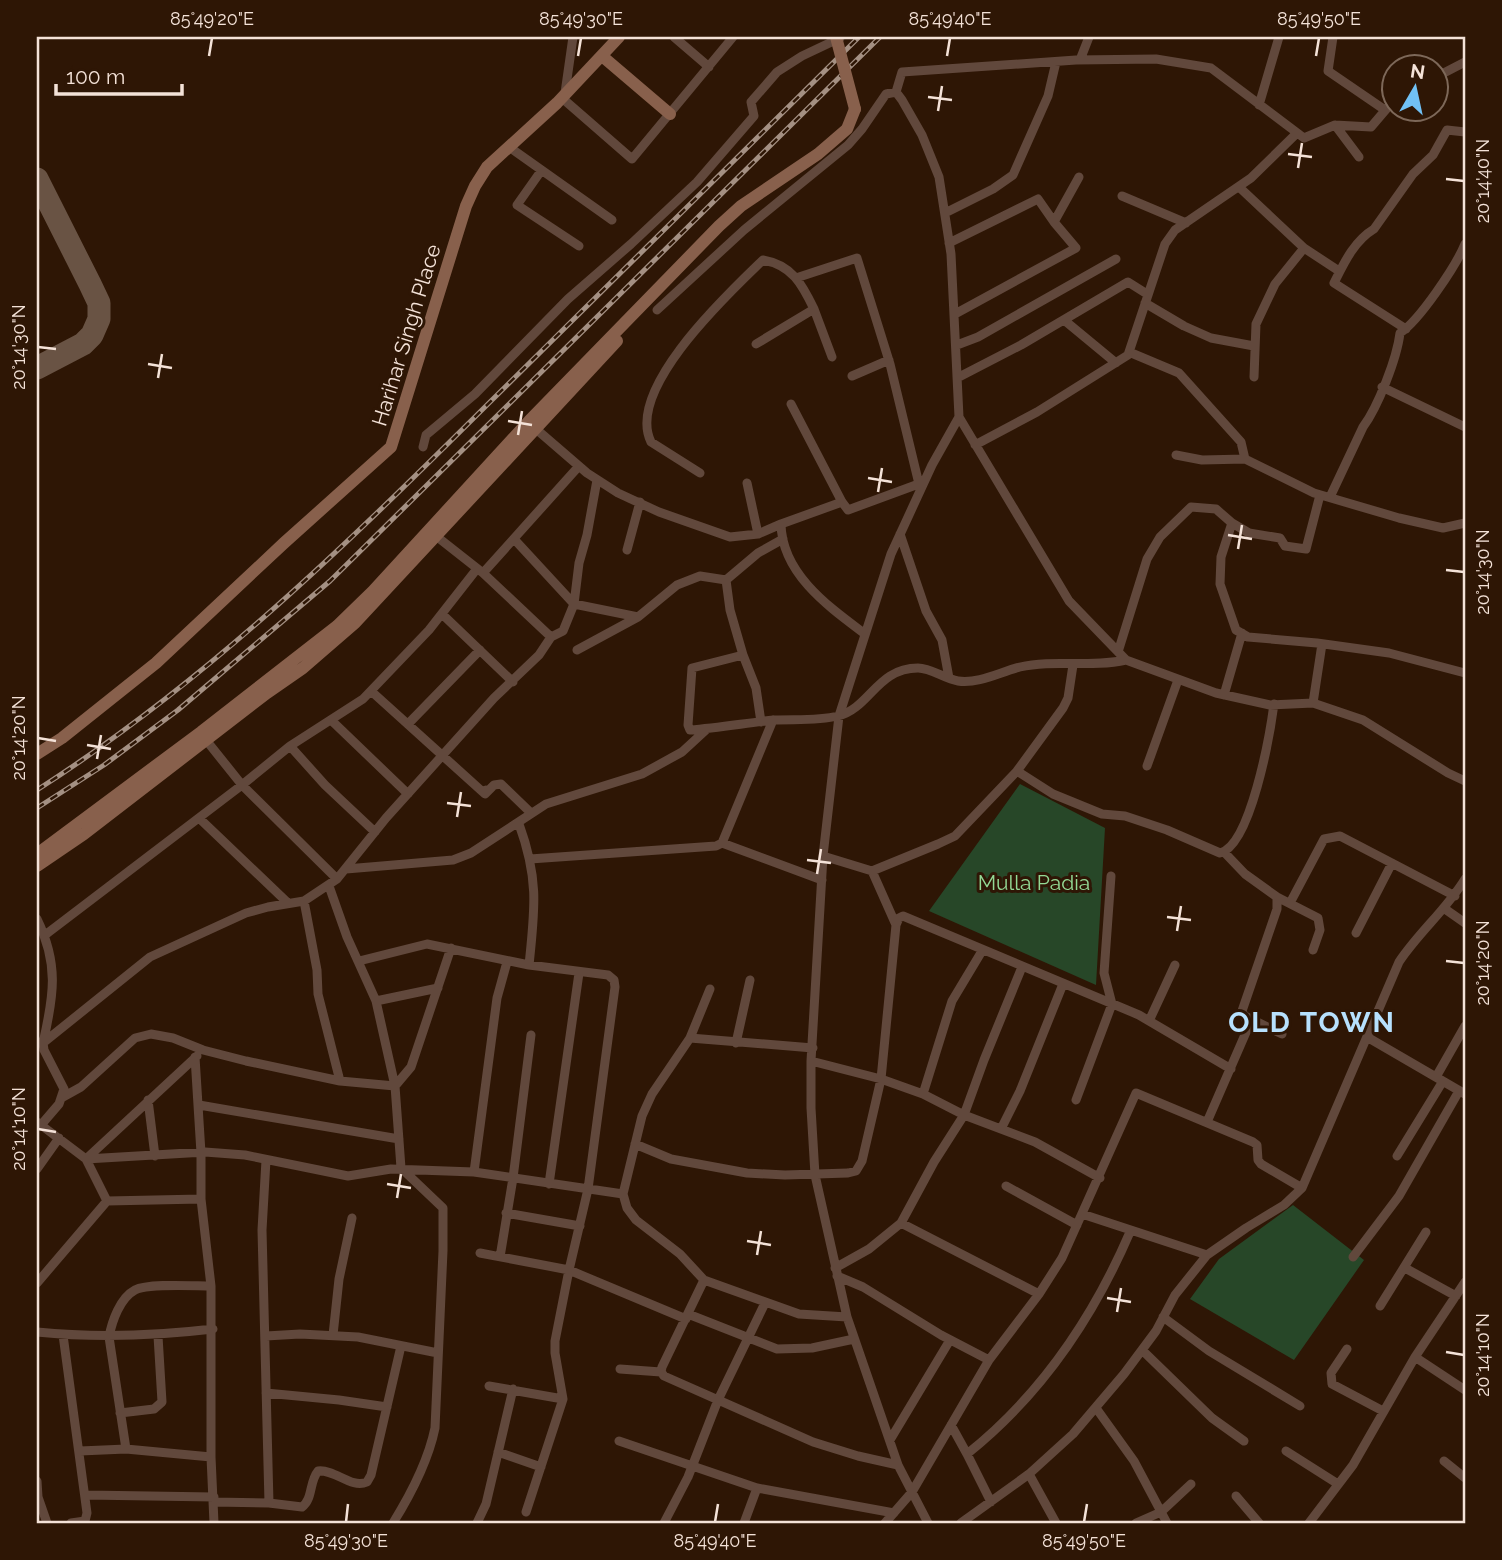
<svg xmlns="http://www.w3.org/2000/svg" width="1502" height="1560" font-family="Raleway,sans-serif">
<style>
.green{fill:#274728}
.lines{fill:none;stroke-linecap:round;stroke-linejoin:round}
.taxiway{stroke:#695344;stroke-width:23}
.street{stroke:#61483c;stroke-width:9}
.secondary{stroke:#88604c;stroke-width:12}
.rail-casing{stroke:#a49083;stroke-width:5}
.rail{stroke:#2e1605;stroke-width:2.5;stroke-dasharray:8;stroke-linecap:butt}
.secondary-bridge{stroke:#88604c;stroke-width:12}
.ticks{fill:none;stroke:#f4e2d8;stroke-width:2.5}
.labels{text-anchor:middle;dominant-baseline:central;stroke-width:6;stroke-linejoin:round;paint-order:stroke}
.street-label{font-size:21px;fill:#f4e2d8;stroke:#2e1605}
.park-label{font-size:21px;fill:#93d995;stroke:#2e1605}
.district-label{font-size:28px;font-weight:bold;letter-spacing:2px;fill:#b7e1fe;stroke:#2e1605}
.neatline{fill:none;stroke:#f4e2d8;stroke-width:2.5}
.ticks-label{font-size:18px;text-anchor:middle;fill:#f4e2d8}
</style>
<rect width="100%" height="100%" fill="#2e1605"/>
<path class="green" d="M1020 784 1105 828 1096 985 929 911Z
M1293 1205 1364 1260 1294 1360 1190 1299 1219 1259Z"/>
<g class="lines">
<path class="taxiway" d="M37 179 90 284 99 303V319L92 335 83 344 37 368"/>
<path class="street" d="M674 37 709 67
M1333 37 1328 71 1385 110
M1080 60 1089 37
M1436 77 1465 62
M896 92 902 72 1076 60 1156 59 1211 68 1304 138 1335 125 1371 127 1394 100
M565 93 573 37
M562 98 632 159 733 37
M1259 105 1279 37
M1335 125 1359 157
M509 147 612 220
M541 171 517 205 579 246
M1239 187 1304 248 1339 271
M1122 196 1186 223
M945 213 993 189 1013 175 1048 96 1056 62
M949 243 1038 199 1054 222
M796 278 857 258 890 364 919 484
M1145 303 1184 326 1211 338 1254 346
M814 309 832 357
M657 310 744 230 848 145 862 129 886 94 896 92 902 100 922 135 939 177 951 254 959 417 932 465 891 554 839 716 823 856 811 1061V1108L815 1175 847 1317 898 1465 928 1523
M955 314 1076 248 1054 222 1079 177
M1064 320 1116 363
M1406 329 1334 283C1344 263 1354 241 1374 229L1413 174 1433 155 1447 130 1465 132
M957 345 978 337 1116 259
M1129 352 1179 373 1241 442 1245 459 1314 493 1399 518 1443 528 1465 523
M852 376 889 360
M959 377 1021 345 1128 282 1147 294
M1254 377 1256 324 1275 284 1304 248
M1382 387 1465 427
M791 404 842 502 848 510 924 482
M959 417 1069 601 1126 660 1216 693 1270 705 1313 703 1363 720 1448 773 1465 781
M536 429 587 473 618 493 659 512 730 537 758 534
M975 445 1037 412 1128 355 1165 244 1175 230 1251 178 1297 133
M423 447 426 435 475 394 568 299 631 244 697 182 754 116 751 102 777 72 802 56 840 38
M1176 455 1202 460 1245 459
M700 473 651 442C625 389 729 293 763 260 792 265 802 284 814 309L756 344
M747 483 758 534 781 524
M1320 495 1306 549 1285 546 1280 538 1249 533 1232 523 1221 557 1220 584 1236 630 1248 637 1317 643 1389 653 1465 673
M1330 497 1363 427C1378 407 1397 358 1400 333 1419 321 1456 266 1465 244
M842 502 781 524C782 574 829 607 865 634
M900 534 926 611 942 640 949 678
M436 536 483 573 551 637
M514 539 574 604 638 617 677 585 700 576 726 580 758 553 783 539
M627 550 640 502
M483 573 579 466
M726 580 730 610 743 655
M442 614 513 682
M577 650 638 617
M1118 652 1147 559 1160 537 1191 507 1216 509 1232 523
M371 691 485 794
M1224 695 1242 633
M1313 703 1322 644
M331 720 408 794
M761 722 756 688 743 655 692 668 688 725 690 730C718 728 746 723 774 720 795 719 818 721 838 716 870 708 877 668 918 668 931 668 945 679 958 681 979 684 1000 672 1020 667 1054 659 1091 668 1126 660
M408 724 480 650
M206 740 242 785 290 746 363 699 429 630 476 570
M290 746 325 785 375 832
M1147 766 1178 680
M1017 771 1063 708 1068 698 1073 665
M486 790 485 794 494 785 501 784 531 813
M200 819 288 903
M519 824C539 879 535 908 529 965
M722 843 822 880
M823 856 872 871 938 844 955 836 1017 771 1053 794 1102 814 1125 816 1167 830 1220 853C1251 845 1270 734 1274 704
M530 859 716 846 722 843 773 720
M346 869 453 860 471 853 546 804 642 774 682 752 707 729
M872 871 896 925
M329 886 347 937 376 1001 395 1086 401 1168 443 1208V1251L435 1428C428 1462 411 1494 393 1523
M1277 897 1318 918 1320 930 1313 950
M304 901 317 970 318 994 340 1081
M1290 903 1324 839 1340 836 1455 896
M1445 909 1465 923
M37 919C59 964 54 995 43 1043L44 1050 64 1089 59 1104 41 1125
M1356 933 1392 863
M45 935 242 785 337 879
M359 961 427 944 529 965 608 975 614 980 615 987 588 1189 569 1270 555 1341V1353L563 1399 526 1512
M710 989 690 1038 652 1094 642 1116 623 1194 627 1208 636 1220 680 1254 704 1280 799 1314 847 1317
M376 1001 438 988
M1245 1016 1282 1034
M1149 1021 1175 965
M1367 1037 1465 1094
M690 1038 813 1048
M37 1042 43 1043 150 957 246 913 268 907 304 901 337 879 386 818 494 698 539 655 551 637 563 631 574 604 579 563 587 535 597 480
M736 1043 750 980
M195 1057 201 1153V1199L211 1286V1457L214 1523
M811 1061 881 1079 923 1094 964 1115 1035 1142 1100 1178
M1436 1077 1465 1026
M923 1094 952 1001 982 951
M63 1097 81 1087 135 1038 151 1034 173 1038 203 1050 246 1061 340 1081 395 1086 411 1067 451 948
M148 1100 155 1156
M1076 1100 1112 1004 1104 973 1111 876
M199 1105 399 1139
M37 1122 86 1159 205 1152 245 1155 348 1176 391 1169 474 1172 623 1194
M1207 1122 1247 1030 1248 1024 1242 1011 1277 909V897L1245 874 1224 852
M1001 1129 1020 1091 1063 984
M635 1144 671 1159 747 1173 785 1175 848 1173 856 1171 862 1161 881 1079 896 925 899 918 903 916 1139 1015 1231 1069
M1397 1156 1443 1081
M266 1160 262 1230 269 1503
M37 1169 59 1138
M474 1172 497 998 507 962
M549 1184 579 973
M1006 1186 1077 1225
M107 1201 86 1159 197 1056
M506 1213 580 1226
M1082 1214 1207 1255
M901 1223 1039 1294
M480 1253 569 1270 686 1319
M500 1257 513 1178 531 1035
M1353 1257 1399 1196 1459 1091
M835 1268 869 1249 901 1223 934 1162 964 1115 984 1060 1022 967
M1405 1268 1456 1296
M837 1276 863 1287 941 1335 989 1360
M704 1280 662 1367 661 1372 664 1376 813 1442 858 1456 898 1465
M37 1283 107 1201 201 1199
M1380 1306 1426 1232
M688 1314 777 1349 812 1348 854 1339
M1163 1317 1209 1351 1300 1406
M37 1332C96 1338 154 1336 213 1329
M63 1335 87 1513 85 1521 71 1523
M333 1335 339 1279 352 1218
M266 1336 300 1334 358 1337 438 1353
M1347 1349 1331 1373 1332 1384 1383 1411
M1142 1350 1212 1418 1244 1441
M1415 1357 1465 1390
M620 1369 661 1372
M489 1386 563 1399
M266 1393 339 1400 387 1407
M1096 1408 1134 1461 1167 1523
M120 1413 154 1409 162 1402 158 1336
M951 1425 967 1454C1041 1395 1093 1318 1130 1232
M890 1440 950 1340
M619 1441 757 1488 894 1513
M126 1449 109 1337C112 1321 120 1298 135 1290 148 1283 194 1286 211 1286
M80 1451 126 1449 211 1457
M1286 1451 1338 1484
M498 1452 541 1467
M967 1454 991 1502
M1444 1461 1465 1478
M1029 1474 1056 1523
M37 1481 38 1497 47 1523
M86 1495 214 1497
M1236 1496 1259 1523
M214 1502 269 1503 302 1507C313 1499 309 1482 318 1471 335 1469 351 1489 367 1482L371 1475 401 1346
M477 1523 486 1504 513 1389
M664 1523 688 1477 718 1400 765 1303
M744 1523 757 1488
M885 1523 912 1492 989 1360 1039 1294 1062 1258 1136 1093 1253 1142 1257 1145 1258 1160 1261 1164 1302 1188
M961 1523 1029 1474 1073 1434 1124 1374 1156 1331 1175 1295 1207 1255 1246 1228 1284 1205 1302 1188 1399 962C1419 932 1446 910 1465 879
M1136 1523 1161 1512 1191 1484
M1309 1523 1353 1465 1415 1357 1465 1282"/>
<path class="secondary" d="M602 56 670 114
M37 754 62 738 156 663 284 543 391 447 466 206 475 186 487 167 557 103 619 37
M37 854 201 732 337 626 373 591 529 421 719 226 741 206 818 154 847 129 855 109
M37 866 84 834 267 693 303 668 355 623 617 341"/>
<g class="rail-casing">
<path id="rail" d="M37 790C209 680 348 543 492 400 614 279 737 158 859 37
M37 808 104 765 178 710 330 581 880 37"/>
</g>
<use href="#rail" class="rail"/>
<path class="secondary-bridge" d="M836 37 855 109"/>
</g>
<path class="ticks" d="M209 56 212 38M578 56 581 38M947 56 950 38M1316 56 1319 38M928 97 952 100M938 111 942 86M1288 154 1312 157M1298 168 1302 143M1446 179 1464 181M38 347 56 349M148 364 172 368M158 378 162 354M508 421 532 425M518 435 522 411M868 478 892 482M878 492 882 468M1228 535 1252 539M1238 549 1242 525M1446 570 1464 572M38 738 56 741M87 745 111 749M97 759 101 735M447 803 471 806M457 817 461 792M807 860 831 863M817 874 821 849M1167 917 1191 920M1177 931 1181 906M1446 961 1464 963M38 1129 56 1132M387 1184 411 1188M397 1198 401 1174M747 1241 771 1245M757 1255 761 1231M1107 1298 1131 1302M1117 1312 1121 1288M1446 1352 1464 1355M346 1522 348 1504M715 1522 718 1504M1084 1522 1087 1504"/>
<g class="labels">
<g class="street-label">
<text transform="translate(406 335) rotate(-73)">Harihar Singh Place</text>
</g>
<g class="park-label">
<text x="1034" y="882">Mulla Padia</text>
</g>
<g class="district-label">
<text x="1312" y="1022">OLD TOWN</text>
</g>
</g>
<rect width="1502" height="1560" fill="none" stroke="#2e1605" stroke-width="77"/>
<g transform="translate(1415 88) rotate(9)"><circle r="33" fill="#2e1605" stroke="#7d6859" stroke-width="2"/>
<path d="M0-5L12 26L0 18L-12 26Z" fill="#71c1f5"/>
<text y="-10" font-size="19" font-weight="bold" text-anchor="middle" fill="#f4e2d8">N</text>
</g>
<path d="M56 84v10h126v-10" fill="none" stroke="#f4e2d8" stroke-width="3.5"/>
<text x="66" y="84" font-size="21" fill="#f4e2d8" stroke="#2e1605" stroke-width="5" paint-order="stroke">100 m</text>
<rect x="38" y="38" width="1426" height="1484" class="neatline"/>
<g class="ticks-label">
<text x="212" y="25">85°49'20"E</text>
<text x="581" y="25">85°49'30"E</text>
<text x="950" y="25">85°49'40"E</text>
<text x="1319" y="25">85°49'50"E</text>
<text transform="translate(1483 181) rotate(-90)" y="6">20°14'40"N</text>
<text transform="translate(19 347) rotate(-90)" y="6">20°14'30"N</text>
<text transform="translate(1483 572) rotate(-90)" y="6">20°14'30"N</text>
<text transform="translate(19 738) rotate(-90)" y="6">20°14'20"N</text>
<text transform="translate(1483 963) rotate(-90)" y="6">20°14'20"N</text>
<text transform="translate(19 1129) rotate(-90)" y="6">20°14'10"N</text>
<text transform="translate(1483 1355) rotate(-90)" y="6">20°14'10"N</text>
<text x="346" y="1547">85°49'30"E</text>
<text x="715" y="1547">85°49'40"E</text>
<text x="1084" y="1547">85°49'50"E</text>
</g>
</svg>
